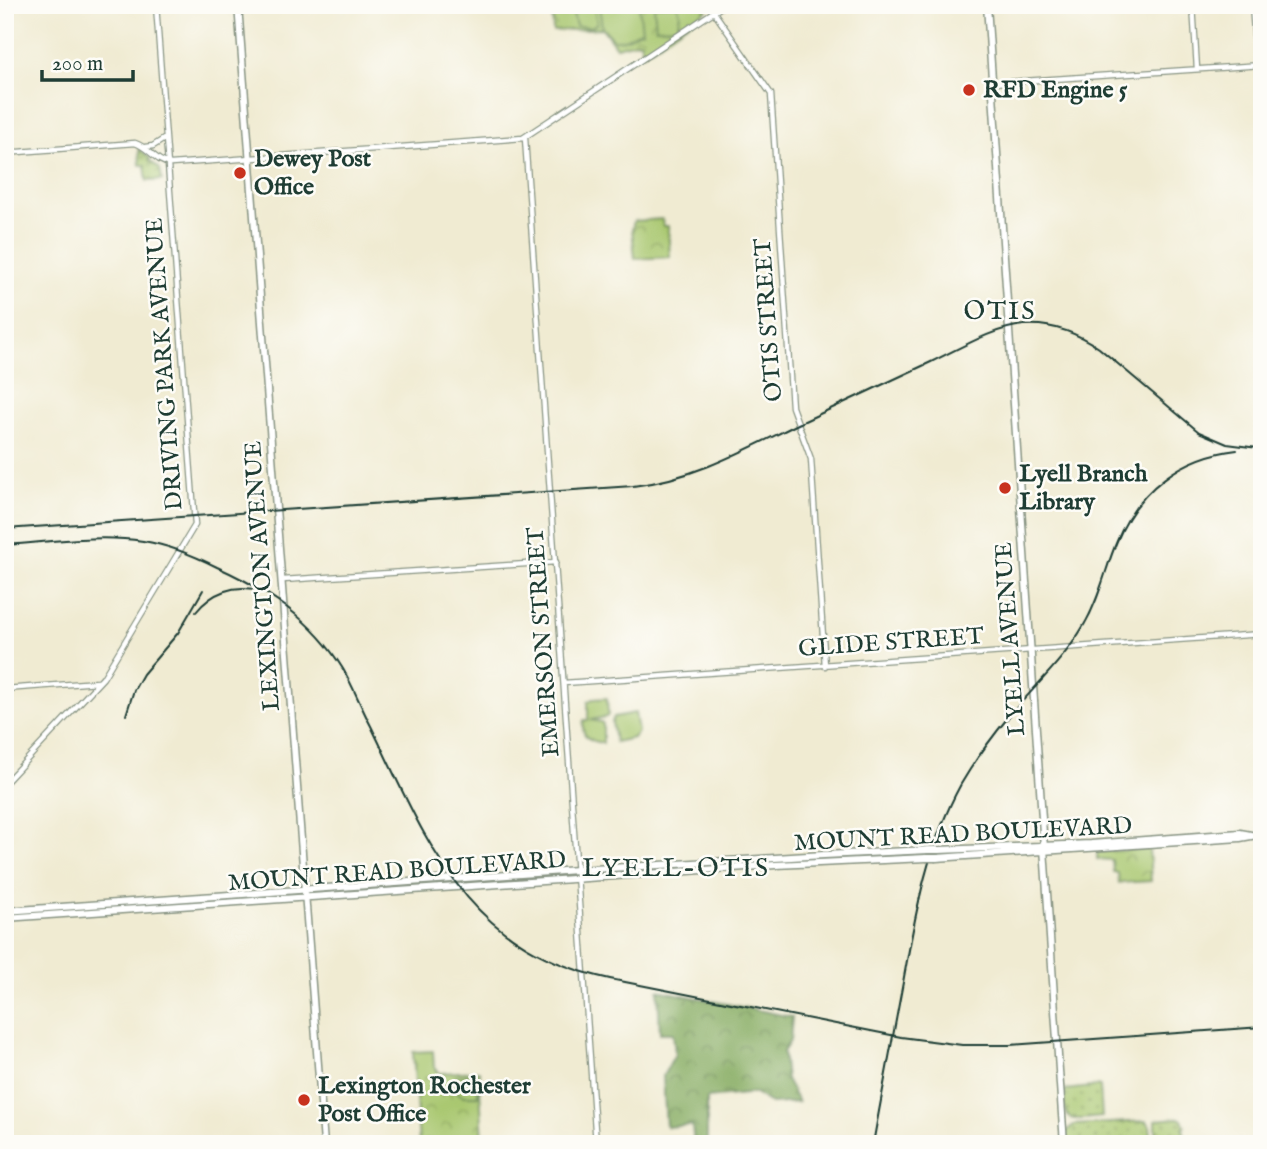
<svg xmlns="http://www.w3.org/2000/svg" width="1267" height="1149" font-family="'IM FELL English',serif">
<style>
.grass{fill:url(#grass-dots);stroke:#648252;stroke-width:2}
.forest{fill:url(#forest-crowns);stroke:#52744b;stroke-width:2}
.park{fill:url(#park-crowns);stroke:#648252;stroke-width:2}
.pitch{fill:#a9c76f;stroke:#648252;stroke-width:2}
.lines{fill:none;stroke-linecap:round;stroke-linejoin:round}
.minor-casing{stroke:#889483;stroke-width:7}
.major-casing{stroke:#889483;stroke-width:9}
.minor{stroke:#fff;stroke-width:4.5}
.major{stroke:#fff;stroke-width:6}
.rail{stroke:#1f3d34;stroke-width:2}
.major-bridge-casing{stroke:#889483;stroke-width:9;stroke-linecap:butt}
.major-bridge{stroke:#fff;stroke-width:6}
.poi-dot{fill:#c8321e;stroke:#fdfcf7;stroke-width:2.5}
.labels{text-anchor:middle;dominant-baseline:central;stroke-width:5;stroke-linejoin:round;paint-order:stroke}
.poi-label{font-size:24px;font-weight:bold;fill:#1f3d34;stroke:#fdfcf7;text-anchor:start}
.street-label{font-size:24px;fill:#1f3d34;stroke:#fdfcf7}
.neighbourhood-label{font-size:26px;letter-spacing:2px;fill:#1f3d34;stroke:#fdfcf7}
</style>
<defs>
<pattern id="grass-dots" width="8" height="8" patternUnits="userSpaceOnUse" patternTransform="scale(1.75)"><rect width="8" height="8" fill="#a9c76f"/><path d="M2 2h.1M6 6h.1" fill="none" stroke="#89a35c" stroke-width="1.8" stroke-linecap="round"/></pattern>
<pattern id="forest-crowns" width="20" height="18" patternUnits="userSpaceOnUse" patternTransform="scale(1.75)"><rect width="20" height="18" fill="#86ac62"/><path d="M2 6a3 3 0 1 1 6 0M12 15a3 3 0 1 1 6 0" fill="none" stroke="#6d8d52"/></pattern>
<pattern id="park-crowns" width="20" height="18" patternUnits="userSpaceOnUse" patternTransform="scale(1.75)"><rect width="20" height="18" fill="#a9c76f"/><path d="M2 6a3 3 0 1 1 6 0M12 15a3 3 0 1 1 6 0" fill="none" stroke="#89a35c"/></pattern>
</defs>
<rect width="100%" height="100%" fill="#fdfcf7"/>
<filter id="ink" filterUnits="userSpaceOnUse"><feTurbulence type="fractalNoise" baseFrequency=".0143" numOctaves="2"/><feDisplacementMap in="SourceGraphic" scale="14" xChannelSelector="R" yChannelSelector="G"/><feConvolveMatrix kernelMatrix="1 2 1 2 8 2 1 2 1" color-interpolation-filters="sRGB"/></filter>
<filter id="wash" filterUnits="userSpaceOnUse"><feTurbulence type="fractalNoise" baseFrequency=".00686" numOctaves="4" result="noise"/><feDisplacementMap in="SourceGraphic" scale="28" xChannelSelector="R" yChannelSelector="G"/><feGaussianBlur stdDeviation="1.57" result="paint"/><feColorMatrix in="noise" values="0 0 0 0 0 0 0 0 0 0 0 0 0 0 0 0 0 1.4 0 .05"/><feComposite in="paint" operator="in"/></filter>
<g filter="url(#wash)">
<rect width="100%" height="100%" fill="#f0ebd2"/>
<path class="grass" d="M139 149 150 158 149 160 160 169 162 180 147 181 145 165H140Z
M1100 1086 1102 1117C1074 1119 1061 1127 1065 1090Z
M1179 1118 1182 1120 1185 1126 1183 1128 1186 1144H1156V1120Z
M1147 1121 1150 1126 1152 1144H1067L1066 1131 1074 1125Z"/>
<path class="forest" d="M658 990 792 1017 790 1041 783 1052 786 1079 798 1102 772 1104 755 1093 707 1098V1144H694L692 1125 666 1127 663 1076 675 1054 673 1033H660Z"/>
<path class="park" d="M552 5H704L707 10 643 54 640 41 616 47 602 28 553 31Z
M662 219 663 226H668L670 257 635 259 632 229 634 221Z
M1149 849 1151 881 1119 883 1118 873 1113 872 1112 860 1097 859V852Z
M433 1051 434 1067 440 1073 479 1071 483 1141 419 1144 413 1052Z"/>
<path class="pitch" d="M589 5 594 9 597 23 591 27 576 26 573 14C577 7 580 5 589 5Z
M599 5H639L642 31C631 32 631 41 614 40L602 27Z
M677 5 680 14 677 27 656 28 654 6Z
M607 698 608 715 606 717 590 720 601 722 603 724V743C589 741 580 736 584 720H588V702L593 699Z
M635 713 638 732 633 738 615 742 612 722 614 717Z
M474 1075 477 1077 478 1096H463L458 1093 456 1076Z"/>
</g>
<g filter="url(#ink)">
<g class="lines">
<g class="minor-casing">
<path id="minor" d="M709 5 771 94 792 407 811 459 825 666
M1193 5 1197 69
M1252 5 1256 59 1262 71
M992 83 1262 65
M525 138 596 1144
M145 147 153 146 164 139
M5 153 135 143C149 147 155 162 171 164L523 138 724 5
M283 580 556 562
M564 683 1262 634
M5 689 98 682
M5 783 103 678 195 525 156 5"/>
</g>
<g class="major-casing">
<path id="major" d="M238 5 324 1144
M987 5 1064 1144
M939 850 1091 844 1240 833 1251 835
M936 858 1240 838 1262 834
M5 911 577 870 824 855 929 850
M5 918 776 865 926 858"/>
</g>
<use href="#minor" class="minor"/>
<use href="#major" class="major"/>
<path class="rail" d="M5 529 633 486C693 479 743 451 796 425 841 404 886 383 931 362 959 349 992 328 1024 325 1051 323 1077 333 1099 348L1199 432 1227 444 1258 448
M5 545C50 542 98 534 143 541 169 545 193 555 217 567 268 590 313 620 343 669 353 686 361 707 371 726 429 845 464 947 610 979L901 1037 962 1045H1010L1262 1027
M196 612C212 592 234 584 258 590
M126 715 134 690 143 674 178 633 203 590
M873 1144C883 1088 894 1032 904 977 916 910 928 844 961 784 975 760 992 737 1010 715 1036 685 1064 660 1084 625 1100 598 1105 569 1117 541 1138 490 1182 456 1237 450"/>
<g class="major-bridge-casing">
<path id="major-bridge" d="M929 850H939
M926 858H936"/>
</g>
<use href="#major-bridge" class="major-bridge"/>
</g>
</g>
<g class="poi-dot">
<circle cx="969" cy="90" r="7"/>
<circle cx="240" cy="173" r="7"/>
<circle cx="1005" cy="488" r="7"/>
<circle cx="304" cy="1100" r="7"/>
</g>
<g class="labels">
<g class="poi-label">
<text x="983" y="90">RFD Engine 5</text>
<text x="254" y="159">Dewey Post<tspan x="254" dy="28">Office</tspan></text>
<text x="1019" y="474">Lyell Branch<tspan x="1019" dy="28">Library</tspan></text>
<text x="318" y="1086">Lexington Rochester<tspan x="318" dy="28">Post Office</tspan></text>
</g>
<g class="street-label">
<text transform="translate(769 320) rotate(-94)">OTIS STREET</text>
<text transform="translate(165 364) rotate(-94)">DRIVING PARK AVENUE</text>
<text transform="translate(263 576) rotate(-94)">LEXINGTON AVENUE</text>
<text transform="translate(1011 639) rotate(-94)">LYELL AVENUE</text>
<text transform="translate(544 642) rotate(-94)">EMERSON STREET</text>
<text transform="translate(891 643) rotate(-4)">GLIDE STREET</text>
<text transform="translate(963 835) rotate(-3)">MOUNT READ BOULEVARD</text>
<text transform="translate(397 872) rotate(-4)">MOUNT READ BOULEVARD</text>
</g>
<g class="neighbourhood-label">
<text x="1000" y="311">OTIS</text>
<text x="676" y="868">LYELL-OTIS</text>
</g>
</g>
<rect width="1267" height="1149" fill="none" stroke="#fdfcf7" stroke-width="28"/>
<path d="M42 70v10h91v-10" fill="none" stroke="#1f3d34" stroke-width="3.5"/>
<text x="52" y="70" font-size="21" fill="#1f3d34" stroke="#fdfcf7" stroke-width="5" paint-order="stroke">200 m</text>
</svg>
